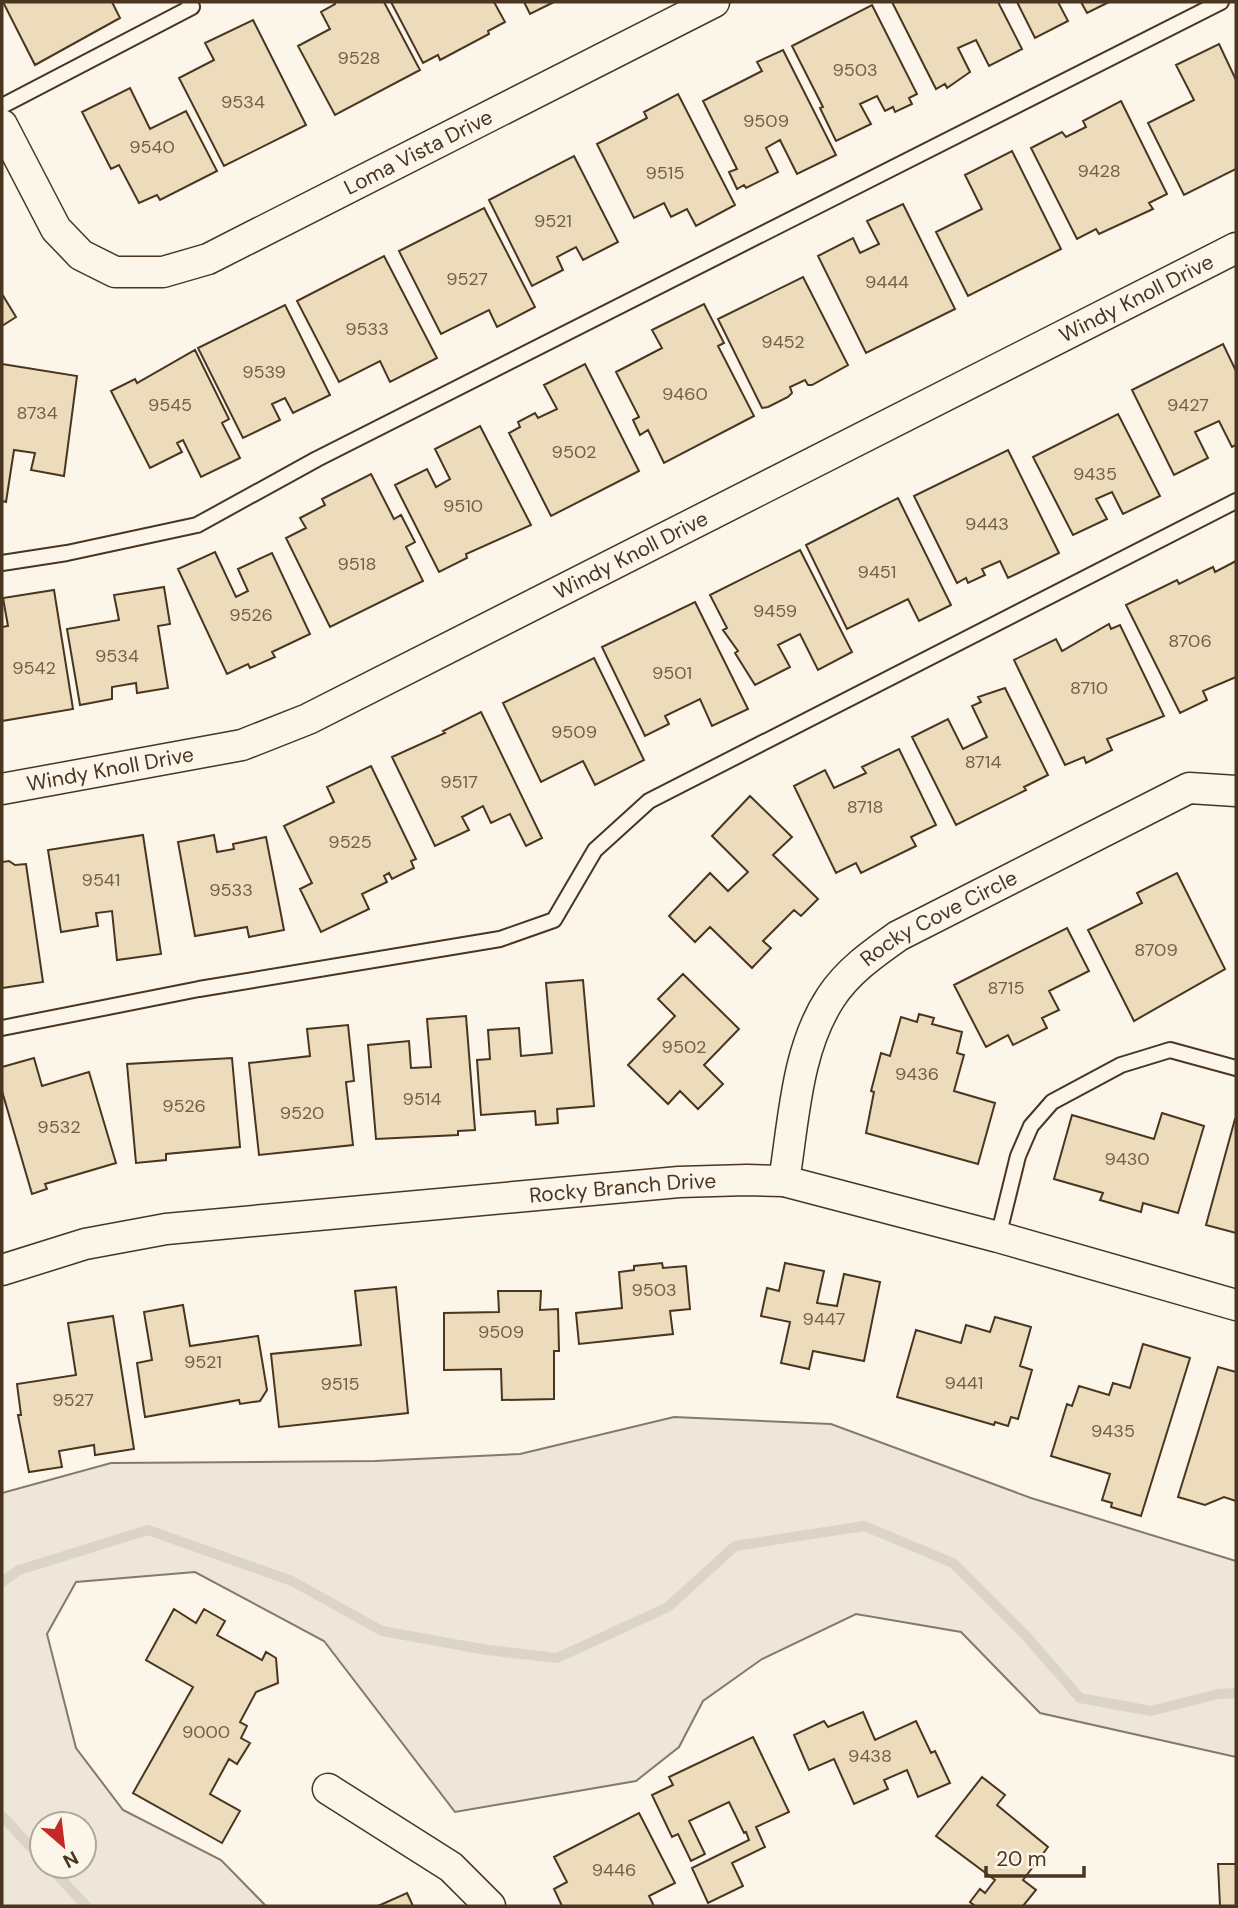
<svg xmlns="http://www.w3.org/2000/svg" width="1238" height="1908" font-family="'DM Sans',sans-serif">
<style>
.green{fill:#ede6d9;stroke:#887966;stroke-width:2;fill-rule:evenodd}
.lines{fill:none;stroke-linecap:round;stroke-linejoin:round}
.stream{stroke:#dcd4c6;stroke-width:10}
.building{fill:#ecdcbc;stroke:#4a3520;stroke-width:2}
.service-casing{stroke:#4a3520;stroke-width:18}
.minor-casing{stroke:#4a3520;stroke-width:33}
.service{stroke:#fbf6e9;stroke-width:14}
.minor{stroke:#fbf6e9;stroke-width:30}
.labels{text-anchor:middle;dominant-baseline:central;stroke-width:5;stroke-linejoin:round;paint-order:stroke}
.number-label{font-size:18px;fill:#725f47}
.street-label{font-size:21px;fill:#4a3520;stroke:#fbf6e9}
</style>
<rect width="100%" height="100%" fill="#fbf6e9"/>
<path class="green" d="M674 1417 831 1424 1031 1498 1236 1561V1757L1040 1713 961 1632 856 1614 762 1659 703 1701 679 1747 636 1781 455 1812 324 1641 195 1572 76 1582 47 1634 76 1748 123 1810 221 1860 266 1906H2V1493L111 1463 375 1461 520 1454ZM42 1824H84V1866H42Z"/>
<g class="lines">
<path class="stream" d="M2 1582 19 1570 148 1530 292 1581 382 1631 487 1650 557 1658 668 1607 735 1546 864 1526 953 1563 1027 1637 1080 1698 1151 1711 1218 1694 1236 1693
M2 1816 42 1859
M49 1866 86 1906"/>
</g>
<path class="building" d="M3 2H112L120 18 35 65Z
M334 2H384L420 70 335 115 298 46 330 29 321 12 335 4Z
M391 2H494L505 22 488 31 489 34 440 60 438 55 423 63Z
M524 2H554L530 14Z
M892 2H998L1022 49 989 66 976 40 958 48 970 72 947 88 945 84 936 89Z
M1017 2H1058L1068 21 1035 38Z
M1081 2H1109L1087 13Z
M872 5 917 94 909 98 912 104 895 112 893 107 885 111 877 96 860 104 871 124 836 141 820 108 823 107 792 46Z
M253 20 306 125 224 166 179 78 214 60 205 43Z
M1219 44 1236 80V169L1184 195 1148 123 1194 100 1176 65Z
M783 50 836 155 797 174 780 140 766 148 778 172 746 188 744 185 737 189 729 172 737 169 703 101 762 71 757 62Z
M130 88 150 129 186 111 217 171 160 200 157 195 139 203 119 165 111 169 82 112Z
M678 94 735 205 696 226 687 209 671 217 664 203 634 218 597 144 647 118 644 112Z
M1121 101 1167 194 1149 203 1153 209 1099 234 1096 229 1077 239 1031 148 1062 132 1066 137 1086 127 1083 121Z
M1012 151 1061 249 968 296 936 232 982 209 965 175Z
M574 156 618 242 583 260 576 247 557 257 563 270 532 286 489 200Z
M903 204 955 309 866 353 818 256 853 238 860 253 879 244 867 221Z
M484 208 535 307 497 327 489 310 441 334 399 251Z
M384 256 437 358 390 382 380 361 339 382 297 301Z
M803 277 848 365 812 385H808L805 380 790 387 792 393 788 397 768 407 762 408 718 319Z
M2 294 16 317 2 326Z
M704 304 724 343 718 346 754 416 664 463 648 430 640 435 633 420 639 417 616 372 662 348 652 330Z
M285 305 330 395 293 413 285 398 272 404 280 420 243 438 198 348Z
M1223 344 1236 371V445L1232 447 1219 421 1195 432 1208 458 1174 475 1132 390Z
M195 350 229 419 222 423 240 458 201 477 183 440 177 443 182 452 150 468 111 391 135 379 137 383Z
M2 364 77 376 64 476 31 470 35 453 14 450 6 502 2 501Z
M585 364 639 471 551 516 509 433 520 427 518 422 535 413 538 418 557 409 544 385Z
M1118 414 1160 496 1123 514 1112 492 1096 499 1107 519 1073 535 1033 457Z
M480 426 531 525 466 554 467 558 439 572 395 485 427 469 436 487 450 479 435 449Z
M1008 450 1059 553 1008 578 1000 561 982 569 985 575 968 583 966 578 957 583 914 496Z
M371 474 394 519 401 515 415 542 406 547 423 581 330 627 286 538 306 528 300 518 325 505 322 499Z
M898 498 951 605 919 621 908 599 847 629 806 545Z
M800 550 852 652 818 670 800 634 778 645 790 667 755 685 735 653 738 651 723 630 727 628 710 595Z
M215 552 236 597 248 591 238 569 272 553 310 634 272 652 275 657 250 668 248 664 227 674 178 569Z
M1236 561V677L1203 691 1207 700 1180 713 1126 605 1177 580 1179 584 1213 567 1215 572Z
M164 587 170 624 158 626 168 688 137 693 136 683 112 687V699L80 705 67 629 119 620 114 595Z
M54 590 73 709 2 721V627L8 626 3 598Z
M695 602 748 709 712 726 700 699 665 716 669 724 645 736 602 647Z
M1109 624 1111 629 1120 625 1164 716 1107 739 1112 750 1086 763 1084 757 1065 765 1014 660 1056 639 1062 651Z
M594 658 644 760 595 785 583 761 541 782 503 703Z
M1005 688 1048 775 1024 787 1026 790 956 825 912 737 948 719 963 749 987 737 972 706 981 702 978 697Z
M481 712 542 838 526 846 510 814 491 823 483 806 462 817 469 830 435 846 392 757 445 733 443 731Z
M899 749 936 825 911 837 916 846 861 873 856 863 836 873 794 786 825 770 834 788 866 773 862 767Z
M371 766 416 859 411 861 414 868 392 879 389 873 384 876 387 882 362 894 369 909 321 932 300 889 312 883 284 826 334 802 327 787Z
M750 796 792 837 773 855 818 899 801 916 794 910 763 941 771 948 752 968 710 927 695 942 669 916 710 873 728 891 748 872 712 836Z
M143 835 161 954 117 960 112 911 96 913 98 926 61 932 48 850Z
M214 835 217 852 234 849 233 844 266 837 284 930 249 937 247 927 195 936 178 842Z
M9 861 15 865 26 864 43 982 2 988V862Z
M1177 873 1225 969 1134 1021 1088 930 1142 903 1137 893Z
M1067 928 1089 971 1049 991 1059 1010 1042 1018 1047 1028 1013 1045 1008 1035 986 1047 954 985Z
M683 974 739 1029 704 1065 723 1084 698 1109 680 1091 668 1104 628 1065 675 1016 658 999Z
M583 980 594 1106 557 1109 558 1123 536 1125 535 1111 481 1115 477 1060 490 1059 488 1030 519 1028 521 1056 552 1053 546 983Z
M919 1014 934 1018 932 1024 962 1032 957 1053 964 1055 954 1091 995 1103 978 1164 866 1133 874 1092 871 1091 881 1053 890 1056 901 1017 917 1022Z
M466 1016 475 1130 458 1131V1135L376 1139 368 1045 409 1041 411 1068 431 1067 427 1019Z
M348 1025 354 1081 346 1082 353 1145 259 1155 249 1063 310 1056 307 1029Z
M34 1058 42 1086 89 1072 116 1163 45 1184 47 1189 32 1194 2 1091V1067Z
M232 1058 240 1147 166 1154V1160L136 1163 127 1064Z
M1162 1113 1204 1126 1178 1213 1143 1203 1141 1212 1100 1200 1103 1193 1054 1179 1072 1115 1154 1139Z
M1235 1119H1236V1233L1206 1225Z
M662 1263 663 1268 686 1266 690 1309 670 1311 673 1334 579 1344 576 1313 622 1308 619 1272 634 1270V1266Z
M785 1263 824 1271 817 1303 837 1306 844 1274 880 1282 864 1361 813 1351 809 1369 781 1363 790 1322 761 1316 767 1288 779 1291Z
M396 1287 408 1413 279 1427 271 1354 361 1345 355 1291Z
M498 1291H541L540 1310 558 1309 559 1351H554V1399L502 1400 501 1369 444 1370V1313L499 1312Z
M183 1305 190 1346 258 1336 267 1390 260 1401 240 1404 239 1400 145 1417 137 1363 152 1360 144 1312Z
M113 1316 134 1449 95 1455 94 1445 59 1451 62 1467 29 1472 18 1415H21L17 1384 76 1375 68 1323Z
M995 1317 1031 1327 1020 1366 1032 1370 1018 1419 1011 1417 1008 1426 995 1422 994 1425 897 1397 916 1330 961 1343 966 1325 990 1332Z
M1143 1344 1190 1358 1141 1516 1111 1507 1112 1503 1102 1500 1110 1474 1051 1456 1067 1404 1072 1406 1079 1386 1109 1395 1113 1383 1130 1388Z
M1218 1367 1236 1372V1501L1224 1497 1205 1505 1178 1497Z
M174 1609 196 1623 204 1609 225 1621 217 1635 262 1660 266 1652 276 1658 278 1683 256 1692 240 1722 247 1726 241 1738 250 1743 237 1764 229 1759 210 1794 240 1811 222 1843 133 1793 193 1687 146 1660Z
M863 1712 875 1740 916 1721 931 1753 935 1751 950 1783 918 1797 907 1770 884 1780 888 1789 854 1804 834 1759 809 1770 794 1735 824 1721 828 1727Z
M753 1737 789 1812 756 1827 765 1847 732 1863 743 1886 708 1903 692 1868 749 1840 746 1832 744 1833 729 1802 689 1821 705 1854 691 1861 678 1834 672 1837 652 1795 673 1785 669 1777Z
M982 1777 1005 1795 997 1805 1048 1847 1023 1880 1036 1890 1023 1906H975L970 1902 980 1889 985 1893 995 1880 936 1836Z
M639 1813 675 1883 649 1896 654 1906H562L554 1889 567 1882 554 1857Z
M1218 1864H1236V1906H1220Z
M407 1893 413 1906H378Z"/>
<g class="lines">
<g class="service-casing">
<path id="service" d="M2 106 192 7 189 2
M2 563 67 553 197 525 317 459 1221 2
M2 1028 199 989 500 939 554 920 595 850 649 801 1236 501
M998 1237 1018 1156 1031 1126 1052 1102 1121 1065 1170 1050 1236 1068"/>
</g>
<g class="minor-casing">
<g id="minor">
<path id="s1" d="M2 125 56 229 81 255 115 272H163L208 259 714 2"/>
<path id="s2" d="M2 789 242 745 308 719 1236 248"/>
<path id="s3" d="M784 1181C794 1120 796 1050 831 997 848 971 874 953 898 936L1189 788 1236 791"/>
<path id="s4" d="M2 1270 85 1244 166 1229 679 1182 747 1180 784 1181 998 1237 1236 1305"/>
<path d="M328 1789 451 1867 490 1906"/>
</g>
</g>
<use href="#service" class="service"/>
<use href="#minor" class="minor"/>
</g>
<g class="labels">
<g class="number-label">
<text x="359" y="58">9528</text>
<text x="855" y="70">9503</text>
<text x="243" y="102">9534</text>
<text x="766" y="121">9509</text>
<text x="152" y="147">9540</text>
<text x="1099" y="171">9428</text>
<text x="665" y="173">9515</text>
<text x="553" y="221">9521</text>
<text x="467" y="279">9527</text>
<text x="887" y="282">9444</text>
<text x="367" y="329">9533</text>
<text x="783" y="342">9452</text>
<text x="264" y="372">9539</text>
<text x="685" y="394">9460</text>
<text x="170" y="405">9545</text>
<text x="1188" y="405">9427</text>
<text x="37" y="413">8734</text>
<text x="574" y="452">9502</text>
<text x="1095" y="474">9435</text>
<text x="463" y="506">9510</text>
<text x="987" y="524">9443</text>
<text x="357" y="564">9518</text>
<text x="877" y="572">9451</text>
<text x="775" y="611">9459</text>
<text x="251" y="615">9526</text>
<text x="1190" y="641">8706</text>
<text x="117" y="656">9534</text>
<text x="34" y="668">9542</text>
<text x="672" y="673">9501</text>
<text x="1089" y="688">8710</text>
<text x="574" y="732">9509</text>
<text x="983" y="762">8714</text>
<text x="459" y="782">9517</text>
<text x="865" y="807">8718</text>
<text x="350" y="842">9525</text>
<text x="101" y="880">9541</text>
<text x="231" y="890">9533</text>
<text x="1156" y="950">8709</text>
<text x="1006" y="988">8715</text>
<text x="684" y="1047">9502</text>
<text x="917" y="1074">9436</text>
<text x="422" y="1099">9514</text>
<text x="184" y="1106">9526</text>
<text x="302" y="1113">9520</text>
<text x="59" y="1127">9532</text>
<text x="1127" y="1159">9430</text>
<text x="654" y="1290">9503</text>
<text x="824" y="1319">9447</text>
<text x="501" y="1332">9509</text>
<text x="203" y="1362">9521</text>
<text x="964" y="1383">9441</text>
<text x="340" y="1384">9515</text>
<text x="73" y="1400">9527</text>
<text x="1113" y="1431">9435</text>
<text x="206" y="1732">9000</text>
<text x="870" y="1756">9438</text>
<text x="614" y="1870">9446</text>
</g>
<g class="street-label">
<text stroke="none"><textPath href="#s1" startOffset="522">Loma Vista Drive</textPath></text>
<text stroke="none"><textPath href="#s2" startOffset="1244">Windy Knoll Drive</textPath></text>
<text stroke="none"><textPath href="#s2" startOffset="677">Windy Knoll Drive</textPath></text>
<text stroke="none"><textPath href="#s2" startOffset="110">Windy Knoll Drive</textPath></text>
<text stroke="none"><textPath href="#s3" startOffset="327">Rocky Cove Circle</textPath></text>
<text stroke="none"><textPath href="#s4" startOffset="628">Rocky Branch Drive</textPath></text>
</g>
</g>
<rect width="1238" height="1908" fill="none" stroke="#4a3520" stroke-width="7"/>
<g transform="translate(63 1845) rotate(152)"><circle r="33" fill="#fbf6e9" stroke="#b4a999" stroke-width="2"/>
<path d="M0-5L12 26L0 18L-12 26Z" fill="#c62828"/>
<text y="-10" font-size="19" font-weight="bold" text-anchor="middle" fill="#4a3520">N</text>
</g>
<path d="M986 1866v10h98v-10" fill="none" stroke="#4a3520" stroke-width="3.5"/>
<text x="996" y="1866" font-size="21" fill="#4a3520" stroke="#fbf6e9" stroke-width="5" paint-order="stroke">20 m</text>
</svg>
